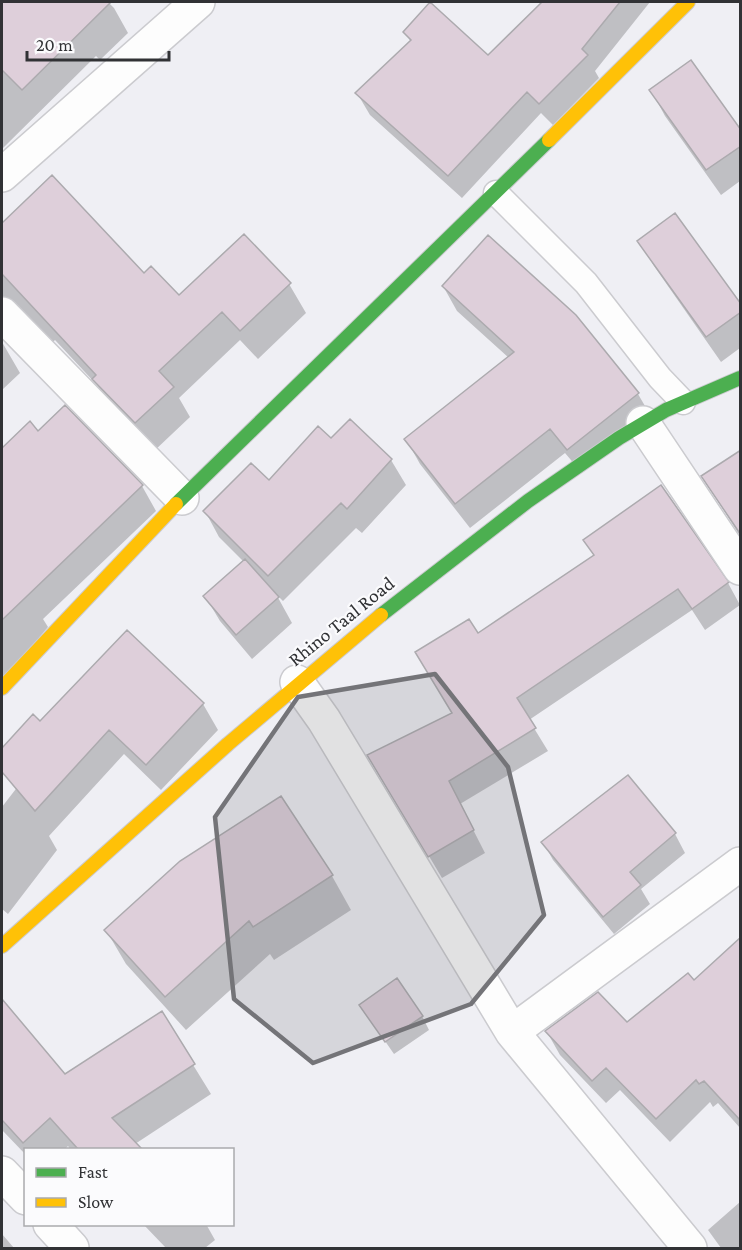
<svg xmlns="http://www.w3.org/2000/svg" width="742" height="1250" font-family="'Crimson Pro',serif">
<style>
.shadow{fill:#0003}
.building{fill:#decfda;stroke:#acaaae;stroke-width:1.5}
.lines{fill:none;stroke-linecap:round;stroke-linejoin:round}
.lane-casing{stroke:#cbcbcf;stroke-width:27}
.street-casing{stroke:#cbcbcf;stroke-width:36}
.fast-casing{stroke:#cbcbcf;stroke-width:16}
.slow-casing{stroke:#cbcbcf;stroke-width:16}
.lane{stroke:#fdfdfd;stroke-width:24}
.street{stroke:#fdfdfd;stroke-width:33}
.fast{stroke:#4caf50;stroke-width:14}
.slow{stroke:#ffc107;stroke-width:14}
.marked{fill:#747478;fill-opacity:0.2;stroke:#747478;stroke-width:4.5;stroke-linejoin:round}
.labels{text-anchor:middle;dominant-baseline:central;stroke-width:4.5;stroke-linejoin:round;paint-order:stroke}
.street-label{font-size:20px;fill:#313235;stroke:#fbfbfd}
</style>
<rect width="100%" height="100%" fill="#efeff4"/>
<path class="shadow" d="M2 2H108L114 8 128 33 100 60 96 56 2 149Z
M544 2H650L595 71 599 78 553 125 541 113 462 198 370 115 357 93 411 42 405 32 488 57Z
M651 90 740 133V181L721 195 665 116Z
M52 177 144 275 179 297 289 284 306 313 258 359 240 340 179 398 190 417 153 452 111 409 97 385 55 340 49 346 2 337V225Z
M639 241 740 307V348L721 362 654 266Z
M443 286 638 394 652 418 582 473 565 453 470 528 420 464 406 439 509 358 457 311Z
M2 342 20 373 2 390Z
M65 407 142 486 156 511 43 619 48 627 2 682V450L30 423 38 433Z
M331 441 391 460 406 485 362 533 356 528 283 601 276 594 292 623 252 659 220 621 205 596 244 562 219 537 205 511 269 482Z
M740 452V536L703 477Z
M661 487 728 583 740 605 705 630 692 610 529 720 548 751 460 804 485 853 442 878 382 777 454 714 477 635 595 557 585 540Z
M127 632 203 704 218 730 161 790 124 754 49 836 57 850 8 914 2 909V807L102 677Z
M628 777 675 834 685 853 641 889 650 904 614 934 553 860 543 842Z
M281 798 332 876 351 910 274 960 270 954 186 1030 126 964 106 930Z
M740 939V1128L718 1103 713 1107 710 1102 670 1142 620 1090 606 1103 560 1055 547 1032 627 1024 694 982Z
M161 1013 211 1094 135 1144 140 1150H71L68 1146 64 1150H26V1155L2 1130V1038L19 1022 65 1076Z
M422 1016 429 1030 394 1054 369 1018Z
M740 1202V1248H721L708 1230Z
M143 1224H206L215 1240 205 1248H166Z
M2 1234 14 1248H2Z"/>
<path class="building" d="M2 2H111L22 90 2 70Z
M430 2 488 55 542 2H620L582 49 588 55 539 104 527 92 448 176 355 93 411 40 403 32Z
M691 60 741 130V146L706 170 649 90Z
M52 175 144 273 151 266 179 295 244 234 291 283 240 331 222 312 159 371 174 387 135 423 92 379 96 375 2 274V223Z
M675 213 741 304V312L706 337 637 241Z
M488 235 576 315 639 393 567 450 550 429 455 504 404 439 514 352 442 286Z
M65 405 143 485 2 620V448L30 421 38 431Z
M350 419 392 459 347 509 341 503 268 576 203 511 251 463 269 480 318 426 331 438Z
M741 450V535L701 476Z
M661 485 729 582 692 609 678 589 517 698 536 728 449 781 474 830 428 857 367 755 452 713 415 652 469 619 478 633 594 555 583 540Z
M245 559 279 597 236 635 203 596Z
M127 630 204 703 146 765 109 730 35 811 2 772V748L33 714 40 721Z
M628 775 676 833 630 872 641 885 603 917 541 842Z
M281 796 333 875 253 927 249 921 165 997 104 930 180 861Z
M741 937V1121L704 1081 699 1084 696 1080 656 1119 606 1068 592 1081 545 1031 598 992 627 1022 688 973 694 980Z
M397 978 423 1016 385 1042 359 1005Z
M2 999 65 1074 162 1011 195 1064 112 1118 142 1149H78L50 1118 23 1143 2 1120Z"/>
<g class="lines">
<g class="lane-casing">
<path id="lane" d="M496 193 586 283 660 378 683 402"/>
</g>
<g class="street-casing">
<path id="street" d="M2 175 198 2
M2 314 182 498
M643 423 740 568
M297 682 324 720 512 1032 690 1248
M512 1032 740 864
M2 1173 26 1198
M50 1224 72 1248"/>
</g>
<g class="fast-casing">
<path id="fast" d="M176 504 549 140
M381 615 528 501 619 438 666 410 740 378"/>
</g>
<g class="slow-casing">
<path id="slow" d="M549 140 688 2
M2 688 176 504
M2 946 228 744 381 615"/>
</g>
<use href="#lane" class="lane"/>
<use href="#street" class="street"/>
<use href="#fast" class="fast"/>
<use href="#slow" class="slow"/>
</g>
<path class="marked" d="M435 674 508 767 544 915 471 1004 313 1063 234 999 215 817 298 697Z"/>
<g class="labels">
<g class="street-label">
<text transform="translate(341 621) rotate(-39)">Rhino Taal Road</text>
</g>
</g>
<rect width="742" height="1250" fill="none" stroke="#313235" stroke-width="6"/>
<rect x="24" y="1148" width="210" height="78" fill="#fbfbfd" stroke="#aaabad" stroke-width="1.5"/>
<rect x="36" y="1168" width="30" height="9" fill="#4caf50" stroke="#aaabad" stroke-width="1.5"/>
<text x="78" y="1178" font-size="18" fill="#313235">Fast</text>
<rect x="36" y="1198" width="30" height="9" fill="#ffc107" stroke="#aaabad" stroke-width="1.5"/>
<text x="78" y="1208" font-size="18" fill="#313235">Slow</text>
<path d="M27 51v9h142v-9" fill="none" stroke="#313235" stroke-width="3"/>
<text x="36" y="51" font-size="18" fill="#313235" stroke="#fbfbfd" stroke-width="4.5" paint-order="stroke">20 m</text>
</svg>
